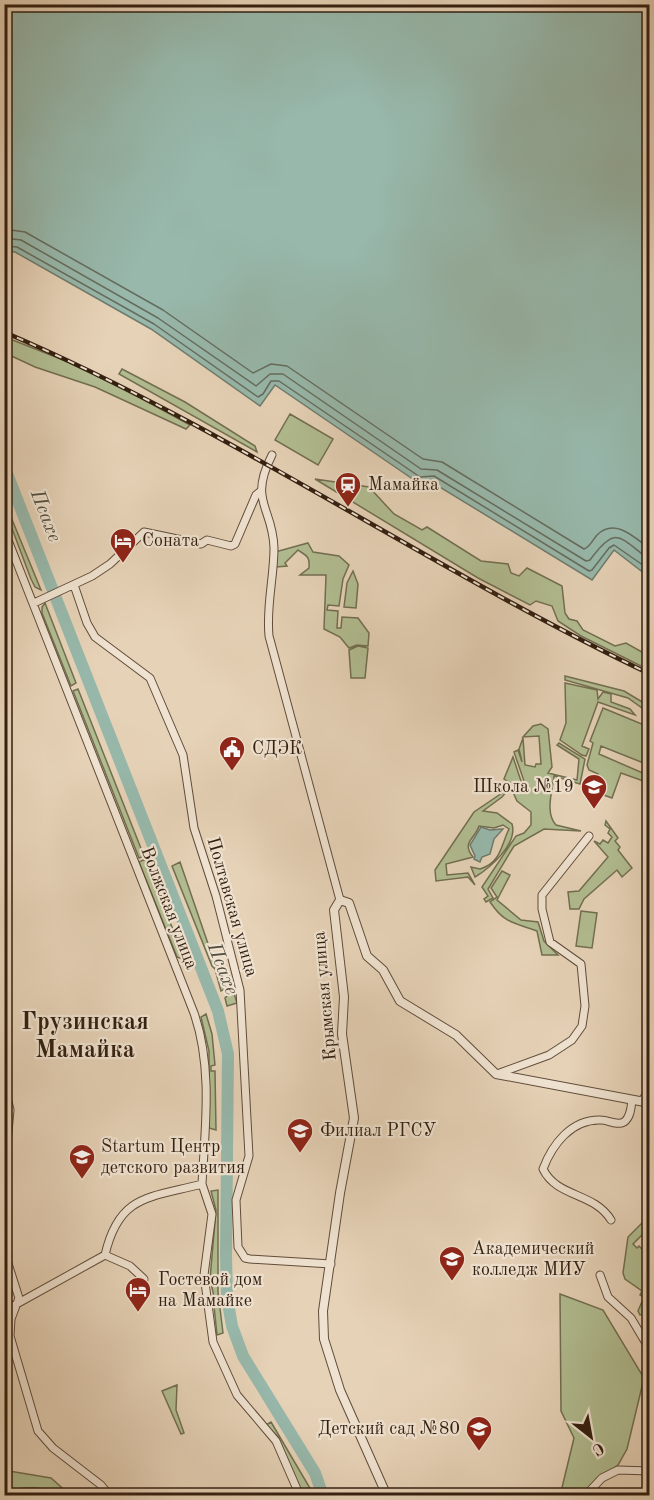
<svg xmlns="http://www.w3.org/2000/svg" width="654" height="1500" font-family="'Old Standard TT',serif">
<style>
.green{fill:#b1bd91;stroke:#726e50;stroke-width:1.5}
.water{fill:#97b8ab;stroke:#6f7b6d;stroke-width:1.5}
.lines{fill:none;stroke-linecap:round;stroke-linejoin:round}
.shore{stroke:#656c5e;stroke-width:1.5}
.river{stroke:#97b8ab;stroke-width:12}
.minor-casing{stroke:#604c3a;stroke-width:9}
.tertiary-casing{stroke:#604c3a;stroke-width:10}
.minor{stroke:#efe2d0;stroke-width:7}
.tertiary{stroke:#efe2d0;stroke-width:8}
.rail-casing{stroke:#331f10;stroke-width:4.5}
.rail{stroke:#efe2d0;stroke-width:2;stroke-dasharray:7;stroke-linecap:butt}
.labels{text-anchor:middle;dominant-baseline:central;stroke-width:4.5;stroke-linejoin:round;paint-order:stroke}
.poi-label{font-size:18px;fill:#331f10;stroke:#efe2d0;text-anchor:start}
.street-label{font-size:18px;fill:#331f10;stroke:#efe2d0}
.water-label{font-size:20px;font-style:italic;fill:#514d3e;stroke:#efe2d0}
.district-label{font-size:24px;font-weight:bold;fill:#331f10;stroke:#efe2d0}
</style>
<rect width="100%" height="100%" fill="#e6d2b7"/>
<filter id="stains"><feTurbulence type="fractalNoise" baseFrequency=".00333" numOctaves="4"/><feColorMatrix values="0 0 0 0 .2 0 0 0 0 .09 0 0 0 0 .02 0 0 0 .5 -.17"/></filter>
<radialGradient id="worn" r=".72"><stop offset=".6" stop-color="#630" stop-opacity="0"/><stop offset="1" stop-color="#630" stop-opacity=".3"/></radialGradient>
<path class="green" d="M5 337 91 371 190 425 186 429 95 387 35 367 5 353Z
M122 369 185 402 255 446 257 452 119 374Z
M290 414 333 439 318 465 275 440Z
M315 479 369 487 394 514 422 530 427 527 481 561 508 564 511 573 519 576 527 568 562 586 565 613 569 619 577 621 583 630 615 646 626 643 649 656V670L581 636 558 621 552 606 536 601 530 605 478 578Z
M6 505 41 590 35 587 31 579 5 510Z
M308 543 313 552 339 556 349 565 343 579 339 606 328 605 327 610 338 611 337 628H341L342 617 358 618 369 633 368 646 357 645 349 648 340 637 324 629 326 575H300L309 568C310 555 306 556 298 550L285 563 287 566 276 567 275 552Z
M353 571 358 584 356 608 344 607 347 583Z
M45 603 76 683 71 686 42 613V607Z
M358 646 368 648 365 678H351L349 650Z
M565 676 624 691 649 706V713L628 698 565 680Z
M565 683 597 690 598 699 603 692 611 694V702L630 709 635 715 598 702 582 746 589 749 586 756 582 755 560 740 566 723Z
M78 689 144 856 139 858 73 691Z
M603 708 649 727V755L646 764 601 746 599 754 645 774 649 762V780L646 782 621 773 612 798 598 793 601 786 595 784 598 774 589 770 587 765 593 743 590 741Z
M541 724 548 729 552 767 548 773 577 780 579 759 557 745 559 743 585 759 580 784 554 776C552 792 545 813 556 825L581 831 544 829 514 846 488 889 493 898 486 902 484 899 488 896 482 887 516 836 524 833 531 825V812L517 801 512 790 515 785 520 787 525 784 514 752 518 750 522 762 519 749 523 738 525 765 535 767 536 764H541L539 736 523 737 533 726Z
M513 757 522 784H513L502 797 483 811 497 813 512 824C518 844 490 868 475 877L471 867 480 869C501 863 501 845 509 829L503 825 494 828 479 826C475 839 461 842 473 857L446 864 447 875 468 873 475 885 468 877 436 881 435 870 474 812 505 791 510 783 504 779Z
M606 821 618 838 615 841 620 847 618 850 632 868 622 877 617 870 584 899 579 909H570L568 892 579 891 608 857 594 841 600 844 603 840 608 843 612 837 608 833 610 829 605 825Z
M145 859 185 960 177 957 139 862Z
M180 862 216 967 228 974 237 1003 227 1006 225 998 229 994 227 988 221 991 215 969 212 966 172 866Z
M502 871 510 875 497 900 521 920 538 922 544 941 558 955H542L537 931C513 922 505 924 490 902L497 897 491 888Z
M581 911 597 913 592 948 576 946Z
M206 1014 212 1034 215 1065 211 1066V1071H215L216 1130 209 1128V1051L201 1017Z
M218 1190V1292L223 1333 217 1335 214 1306 216 1305 210 1279 216 1210 211 1191Z
M649 1216V1228L633 1244 637 1248 639 1246 649 1256V1313L640 1315 638 1311 644 1297 640 1295 642 1291 625 1279 623 1273 628 1237Z
M560 1294 603 1310 644 1378 627 1449 618 1465 579 1495 560 1496 574 1438 561 1411Z
M177 1385 176 1410 184 1433 181 1434 162 1391Z
M271 1422 314 1495H302L278 1437 266 1425Z
M9 1471 51 1478 70 1495C59 1496 53 1491 43 1489 29 1486 18 1489 5 1492V1472Z"/>
<path class="water" d="M4 5H649V577L614 550 592 580 430 481 420 484 275 385 260 406 151 329 15 252 5 251Z
M481 827 490 830 503 829 494 839 490 854 482 857 480 862 474 859 475 856 470 845Z"/>
<g class="lines">
<path class="shore" d="M4 229 25 232 163 310 253 373 271 364 287 366 423 459 442 462 584 549C590 547 592 541 597 535 615 517 635 538 650 549
M4 238 21 240 158 318 256 386 270 374H283L421 469 437 470 586 561 590 560C616 524 619 537 650 560
M4 246 17 247 154 324 258 397 263 394 271 381H279L420 477 434 476 589 571 592 570 609 548 614 545 650 570"/>
<path class="river" d="M4 466 218 1011 228 1054 226 1255 227 1297 232 1326 243 1356 315 1473 323 1496"/>
<g class="minor-casing">
<path id="minor" d="M272 455C248 502 273 507 274 548 274 578 266 606 269 636L340 900
M4 530 194 1013C213 1068 205 1128 202 1184 150 1198 119 1194 105 1255
M74 585 87 623 95 637 150 678 183 755 194 828 216 896 240 990 249 1156 236 1200 238 1247 245 1258 250 1259 331 1264
M34 603 92 576 110 564 144 532 201 544 207 540 231 546 235 544 256 495 261 491
M497 1074 549 1055 572 1040 582 1026 585 1006 581 964 550 942 542 909V895L589 836
M4 1084 10 1110 4 1176
M642 1101 650 1088
M202 1184 212 1214 204 1275 213 1342 237 1395 276 1441 300 1496
M611 1220C594 1192 557 1198 543 1169 552 1145 571 1119 601 1120 608 1120 617 1126 624 1122 631 1117 631 1107 632 1100
M4 1251 19 1298 11 1319 10 1336 38 1431 53 1448 101 1485 110 1496
M105 1255 130 1266 144 1279
M600 1275 608 1297 631 1318 650 1350
M4 1311 105 1255
M585 1496 602 1478 618 1470 650 1471"/>
</g>
<g class="tertiary-casing">
<path id="tertiary" d="M387 1496 340 1390 324 1339 323 1311 340 1193 354 1118 342 1034 344 997 334 910 340 900 349 903 367 956 383 970 400 1001 456 1035 496 1074 650 1103"/>
</g>
<use href="#minor" class="minor"/>
<use href="#tertiary" class="tertiary"/>
<g class="rail-casing">
<path id="rail" d="M4 332C229 428 430 569 650 674"/>
</g>
<use href="#rail" class="rail"/>
</g>
<defs>
<g id="station-pin" transform="scale(1.35)"><path d="M0 17L-7.5 6A9.5 9.5 0 1 1 7.5 6Z" fill="#8f2418" stroke="#efe2d0"/><path d="M-3-6H3Q5-6 5-4V2Q5 4 3 4L4.5 6H3L1.5 4h-3L-3 6H-4.5L-3 4Q-5 4-5 2V-4Q-5-6-3-6ZM-3.5-4v3h7v-3ZM-3.5 1v1.5H-2V1ZM2 1v1.5H3.5V1Z" fill="#fff"/></g>
<g id="hotel-pin" transform="scale(1.35)"><path d="M0 17L-7.5 6A9.5 9.5 0 1 1 7.5 6Z" fill="#8f2418" stroke="#efe2d0"/><path d="M-6-4.5h1.5V1H6V5H4.5V3h-9V5H-6ZM-4 0a1.8 1.8 0 1 1 3.6 0ZM.5 0V-2.5h3Q6-2.5 6 0Z" fill="#fff"/></g>
<g id="civic-pin" transform="scale(1.35)"><path d="M0 17L-7.5 6A9.5 9.5 0 1 1 7.5 6Z" fill="#8f2418" stroke="#efe2d0"/><path d="M-.6-6.5H3V-4.5H.6V-3L4-1V1h2V6H-6V1h2V-1L-.6-3ZM-1.2 2.5V6h2.4V2.5Z" fill="#fff"/></g>
<g id="school-pin" transform="scale(1.35)"><path d="M0 17L-7.5 6A9.5 9.5 0 1 1 7.5 6Z" fill="#8f2418" stroke="#efe2d0"/><path d="M0-5L7-2L0 1L-7-2ZM-4 1L0 2.5L4 1V4Q0 6-4 4Z" fill="#fff"/></g>
<g id="university-pin" transform="scale(1.35)"><path d="M0 17L-7.5 6A9.5 9.5 0 1 1 7.5 6Z" fill="#8f2418" stroke="#efe2d0"/><path d="M0-5L7-2L0 1L-7-2ZM-4 1L0 2.5L4 1V4Q0 6-4 4Z" fill="#fff"/></g>
</defs>
<g fill-rule="evenodd">
<use href="#station-pin" x="348" y="485"/>
<use href="#hotel-pin" x="123" y="541"/>
<use href="#civic-pin" x="232" y="749"/>
<use href="#school-pin" x="594" y="787"/>
<use href="#university-pin" x="300" y="1131"/>
<use href="#school-pin" x="82" y="1157"/>
<use href="#university-pin" x="452" y="1259"/>
<use href="#hotel-pin" x="138" y="1290"/>
<use href="#school-pin" x="479" y="1429"/>
</g>
<g class="labels">
<g class="poi-label">
<text x="368" y="485">Мамайка</text>
<text x="142" y="541">Соната</text>
<text x="252" y="749">СДЭК</text>
<text x="574" y="787" text-anchor="end">Школа №19</text>
<text x="320" y="1131">Филиал РГСУ</text>
<text x="101" y="1147">Startum Центр<tspan x="101" dy="21">детского развития</tspan></text>
<text x="472" y="1249">Академический<tspan x="472" dy="21">колледж МИУ</tspan></text>
<text x="158" y="1280">Гостевой дом<tspan x="158" dy="21">на Мамайке</tspan></text>
<text x="460" y="1429" text-anchor="end">Детский сад №80</text>
</g>
<g class="street-label">
<text transform="translate(232 907) rotate(74)">Полтавская улица</text>
<text transform="translate(169 908) rotate(69)">Волжская улица</text>
<text transform="translate(325 996) rotate(-95)">Крымская улица</text>
</g>
<g class="water-label">
<text transform="translate(45 516) rotate(69)">Псахе</text>
<text transform="translate(222 969) rotate(69)">Псахе</text>
</g>
<g class="district-label">
<text x="85" y="1023">Грузинская<tspan x="85" dy="28">Мамайка</tspan></text>
</g>
</g>
<rect width="654" height="1500" fill="none" stroke="#e6d2b7" stroke-width="24"/>
<rect x="6" y="6" width="642" height="1488" fill="none" stroke="#331f10" stroke-width="3"/>
<rect x="12" y="12" width="630" height="1476" fill="none" stroke="#331f10" stroke-width="1.5"/>
<g transform="translate(591 1437) rotate(149)" stroke="#efe2d0" stroke-width="4.5" paint-order="stroke">
<path d="M0-4.5L10 22L0 15L-10 22Z" fill="#331f10"/>
<text y="-9" font-size="16" font-weight="bold" text-anchor="middle" fill="#331f10">С</text>
</g>
<rect width="100%" height="100%" filter="url(#stains)"/>
<rect width="100%" height="100%" fill="url(#worn)"/>
</svg>
